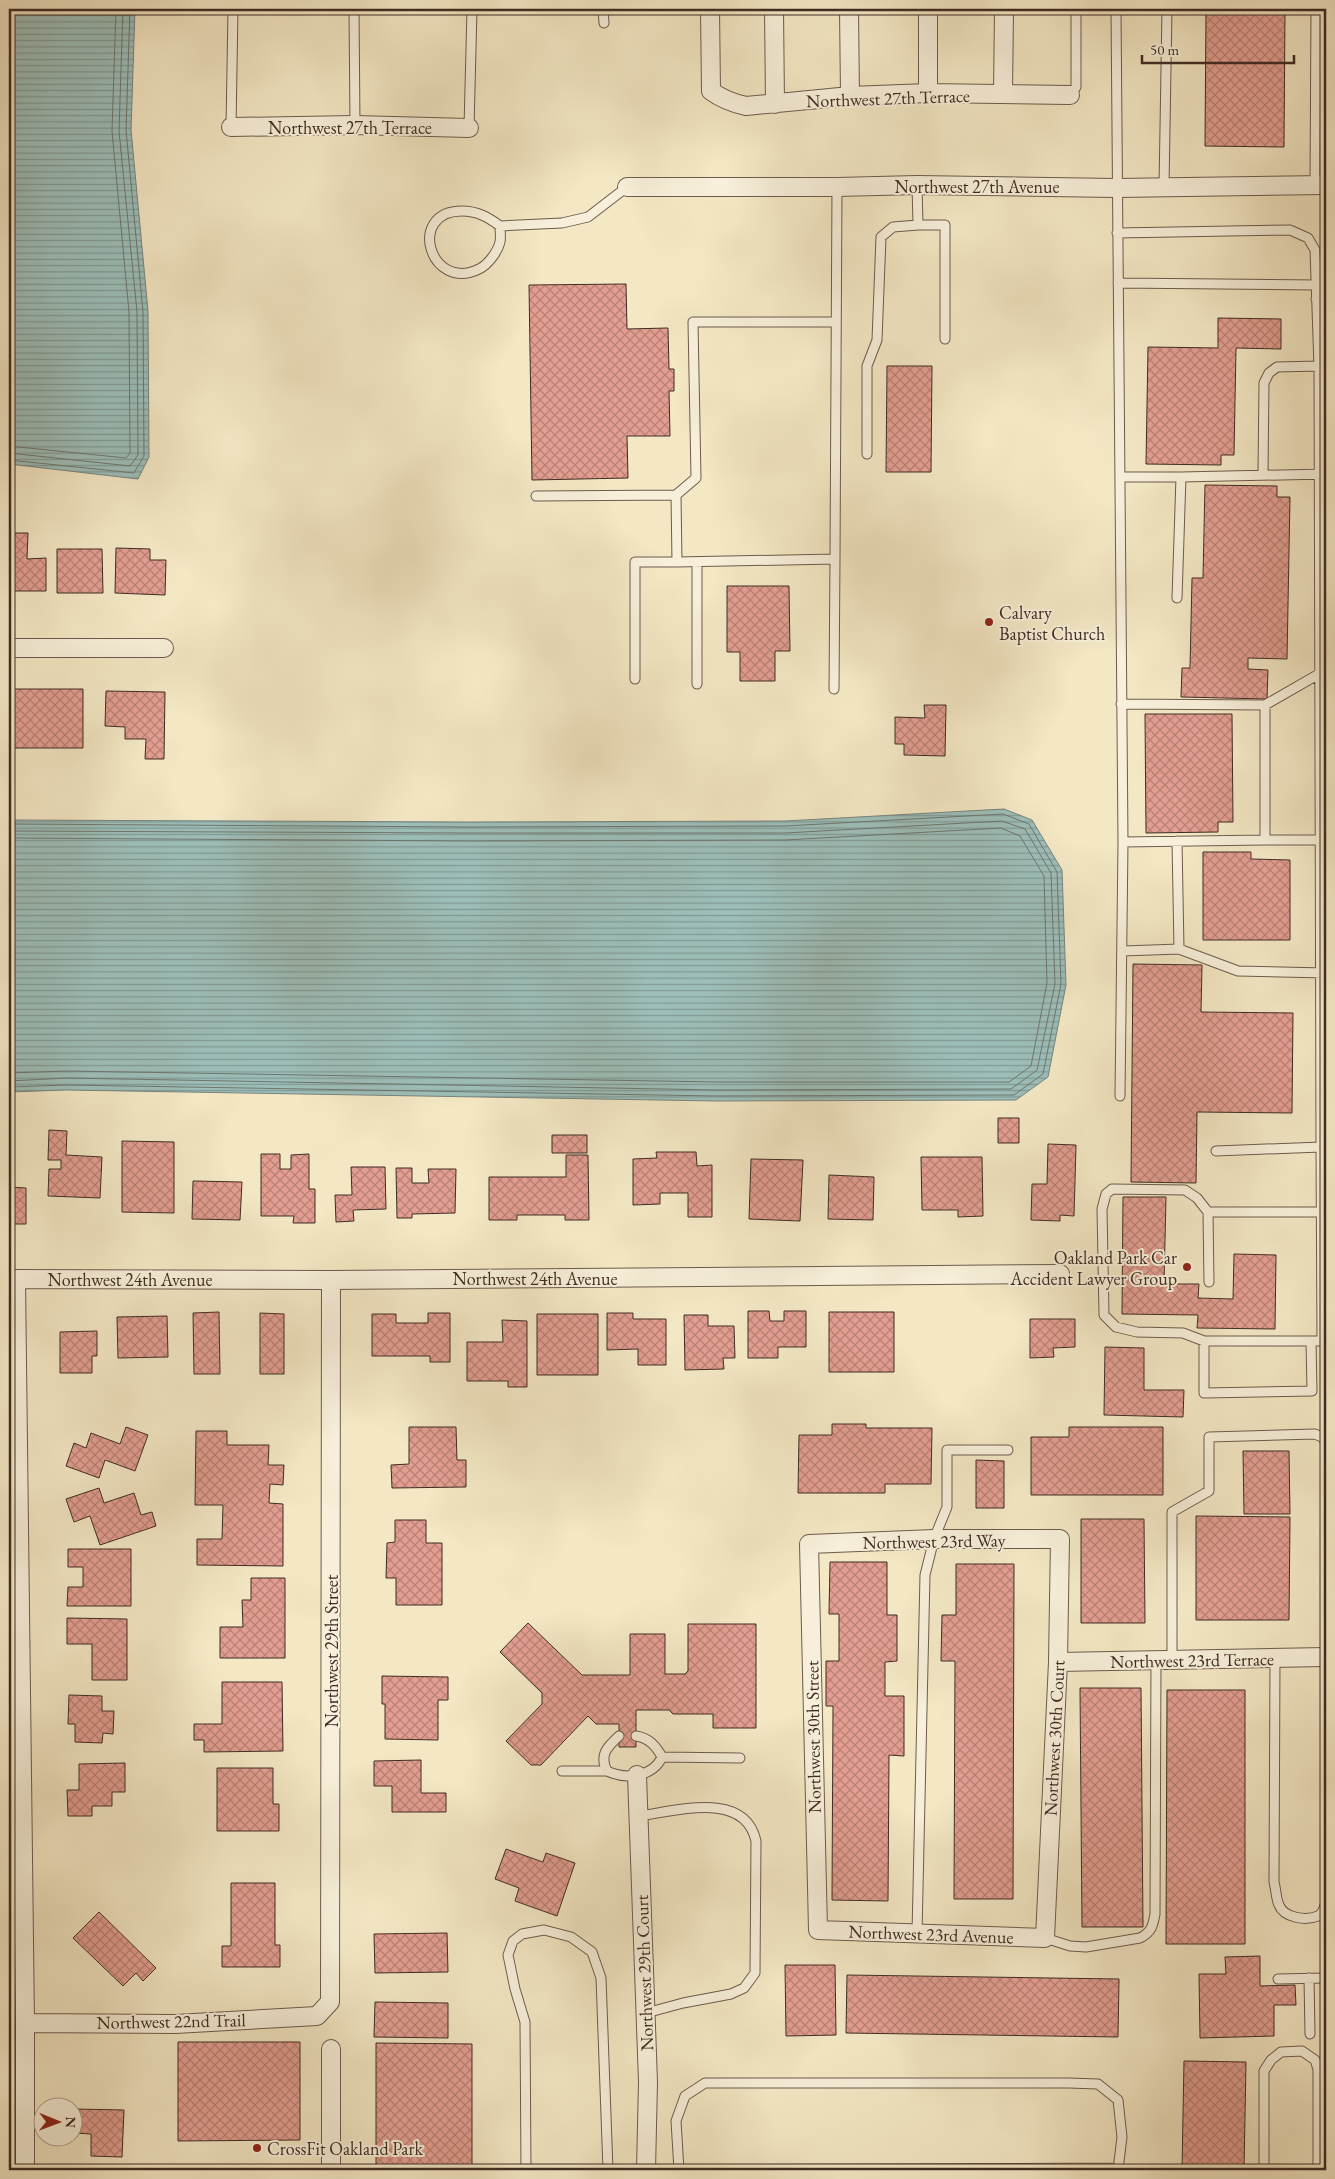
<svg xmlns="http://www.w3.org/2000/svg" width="1335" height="2179" font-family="'EB Garamond',serif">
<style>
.water{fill:url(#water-rules);stroke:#78847e}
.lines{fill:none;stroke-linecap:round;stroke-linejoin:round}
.shore{stroke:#6e766f;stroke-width:1}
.building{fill:url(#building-cross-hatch);stroke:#402c24}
.service-casing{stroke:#6d5b4c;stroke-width:11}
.minor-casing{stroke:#6d5b4c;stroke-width:20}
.service{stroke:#f7efd9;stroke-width:9}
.minor{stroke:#f7efd9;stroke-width:18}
.poi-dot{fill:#8f2418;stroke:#f7efd9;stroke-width:2}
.labels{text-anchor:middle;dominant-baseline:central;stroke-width:4;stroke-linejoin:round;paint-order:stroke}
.street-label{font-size:18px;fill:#402c24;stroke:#f7efd9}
.poi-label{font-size:18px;fill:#402c24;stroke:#f7efd9;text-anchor:start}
</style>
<defs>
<pattern id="water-rules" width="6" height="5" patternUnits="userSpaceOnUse" patternTransform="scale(1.25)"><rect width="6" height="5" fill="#9dbfba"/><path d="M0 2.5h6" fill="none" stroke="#819b97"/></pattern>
<pattern id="building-cross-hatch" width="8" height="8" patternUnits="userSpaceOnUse" patternTransform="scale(1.25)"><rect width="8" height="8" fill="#e39e91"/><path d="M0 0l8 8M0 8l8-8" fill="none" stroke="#b98176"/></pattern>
</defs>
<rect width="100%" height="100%" fill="#f3e7c4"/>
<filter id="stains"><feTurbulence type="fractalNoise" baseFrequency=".004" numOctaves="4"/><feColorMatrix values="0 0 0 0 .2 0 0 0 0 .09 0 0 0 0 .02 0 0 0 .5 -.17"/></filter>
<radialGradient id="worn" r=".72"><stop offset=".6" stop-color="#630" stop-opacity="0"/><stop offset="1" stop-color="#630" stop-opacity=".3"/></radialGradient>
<path class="water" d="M9 9H135L131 130 148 311 149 457 138 479 9 464Z
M1004 809 1032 820 1062 870 1066 985 1048 1077 1016 1100 717 1101 66 1090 9 1092V820L469 822 785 821Z"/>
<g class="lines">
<path class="shore" d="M9 446 126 458 130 453 129 312 112 131 116 9
M9 453 130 466 138 455 137 312 119 131 123 9
M9 460 134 473 144 456 143 312 126 130 130 9
M9 824 469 827 785 826 1003 814 1029 824 1057 872 1061 984 1043 1074 1014 1095 717 1096 67 1085 9 1087
M9 831 469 833H785L1002 821 1025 829 1051 873 1055 984 1037 1070 1011 1089 717 1090 67 1078 9 1081
M9 838 469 841 785 840 1001 828 1020 836 1044 876 1047 983 1031 1066 1009 1082H717L67 1071 9 1073"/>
</g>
<path class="building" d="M1206 9H1285L1284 147 1205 146Z
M626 284 627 329 668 328 669 369H674V391H669L670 436H627L628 478 532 480 529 285Z
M1218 318 1281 319V349L1236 348 1234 455H1221V465L1146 464 1148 347 1218 348Z
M887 366H932L931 472H886Z
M1205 485 1277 486V497H1290L1287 659 1248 658V669L1268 670 1267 699 1181 697 1182 668H1190L1192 578H1203Z
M9 533H28L27 559 46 558V591H9Z
M116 548 150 549V560H166L165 595 115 593Z
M57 549H102L103 593H57Z
M727 586H789L790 651H775V681H740V652H727Z
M11 689H83V748H11Z
M106 691 165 692 164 759H145L146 739H125V727L105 726Z
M924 705H946L945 756 904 755V744H895V717L925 718Z
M1145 714H1232L1233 822H1218V832L1146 833Z
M1203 852H1251V859L1290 860V940H1203Z
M1133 964 1202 965 1201 1012 1293 1013 1292 1113 1197 1112 1196 1183 1131 1182Z
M998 1118H1019V1143H998Z
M49 1130 67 1131 66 1155 102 1157 100 1198 48 1196 49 1169H61V1160H48Z
M552 1135H587V1153H552Z
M122 1141 174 1142V1213L122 1212Z
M1048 1144 1076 1145 1074 1216 1060 1215V1221L1031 1220 1032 1184H1047Z
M656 1152H696L697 1166 712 1165V1217H688V1193H660V1204L633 1205V1159L657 1158Z
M261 1154H280V1169H291V1155L309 1154V1189H315V1223H293L294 1216H261Z
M566 1155H588L589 1220H565V1215H517V1220H489V1177H566Z
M921 1157H982L983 1216 958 1217V1210H922Z
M751 1159 803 1160 800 1221 749 1219Z
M351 1167H385L386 1209 353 1210 354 1221 336 1222 335 1195H352Z
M396 1168H412V1183H429L428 1169H456L455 1213 412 1214V1218H397Z
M829 1175 874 1177 873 1220 828 1219Z
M193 1181 242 1182 240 1220 192 1219Z
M9 1187 26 1188V1224H9Z
M1123 1197H1166L1164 1284H1199L1198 1298 1233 1299 1234 1254 1276 1255 1275 1329 1197 1328 1198 1315 1122 1314Z
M748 1311H769L770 1321H784V1311H806V1347H778V1358H748Z
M219 1312 220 1374H194L193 1313Z
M829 1312H894V1372H829Z
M260 1313 284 1314V1374H260Z
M428 1313H450V1362H430V1356H372V1314H396V1323H428Z
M607 1313H633V1319H666V1365H638V1349L607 1350Z
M537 1314H598V1375H537Z
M684 1315H708V1326H734L735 1358H723L724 1369 685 1370Z
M167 1316 168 1357 118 1358 117 1317Z
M1030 1319H1075V1347L1053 1348 1054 1357 1030 1358Z
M502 1320 527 1321V1387H508V1381H467V1342H503Z
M97 1331V1356H92V1373H60V1332Z
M1105 1347 1144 1348V1390H1184L1183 1417 1104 1415Z
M832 1424H866V1428H932L931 1484H885V1493H798L799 1435H832Z
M126 1427 148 1435 135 1471 105 1460 99 1478 66 1466 74 1443 86 1448 91 1433 120 1444Z
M409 1427H456L457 1460H466V1487L392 1488 391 1465 409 1464Z
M1069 1427H1163V1495H1031V1437H1069Z
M196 1431H227V1445H269L268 1465H284L283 1485 270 1484 269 1503 283 1504V1566L197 1565V1539H222L223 1505H195Z
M1243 1451H1289L1290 1514H1244Z
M976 1460 1004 1461V1508H976Z
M99 1488 104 1503 134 1493 141 1515 152 1512 156 1526 100 1545 90 1516 74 1522 66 1499Z
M1196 1516 1290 1517 1289 1620H1196Z
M1081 1519H1144L1145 1623H1081Z
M395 1520H426V1543H442V1605H396V1578H386L387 1543 395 1542Z
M68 1549H131V1606H67L68 1587H83V1567H68Z
M830 1562H887V1615H897V1661L885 1662V1696H904V1756L889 1755 888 1901 832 1900 833 1706H826V1661H839V1614H829Z
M956 1564H1014L1013 1899H954L955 1661H941L942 1615H956Z
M251 1578H285V1658H220V1627H243L242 1600H251Z
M67 1618 127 1619V1680H92V1644H67Z
M528 1623 582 1675H630V1634H665V1674H685L688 1671V1624H756V1728H713V1714H673L669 1710H636V1747H619V1724H596L588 1716 541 1765H531L506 1741 542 1704V1693L500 1652Z
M382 1676 448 1677V1700H438V1740L385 1739V1704H382Z
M222 1682H282L283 1751 204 1752V1740H194V1724H222Z
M1080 1688H1141L1143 1927H1082Z
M1167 1690H1245V1944H1166Z
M69 1695 102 1696V1711H114L113 1734 103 1733 102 1743 75 1742V1724H68Z
M421 1760V1793H446V1812H392V1786H374V1761Z
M125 1763V1792H112V1806H92V1816H68L67 1790H79V1764Z
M217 1768H273V1804H279V1831H217Z
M506 1849 543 1862 546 1853 575 1863 557 1916 515 1901 519 1888 495 1879Z
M231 1883H275V1945H280V1967H222V1946H231Z
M99 1912 156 1968 143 1981 136 1973 123 1986 73 1938Z
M447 1933 448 1972 375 1973 374 1934Z
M1260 1956V1986L1295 1985 1296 2005H1274V2036L1200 2038 1199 1974H1226L1225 1957Z
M785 1965H835L836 2035 786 2036Z
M847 1975 1119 1979 1118 2037 846 2033Z
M375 2002 448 2003V2038L374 2037Z
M178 2042H300V2140L178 2141Z
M376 2043 472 2044V2170H376Z
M1184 2061 1246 2062 1244 2170H1182Z
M74 2109 124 2110 122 2157 91 2156V2134L73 2133Z"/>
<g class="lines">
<g class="service-casing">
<path id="service" d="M354 9 355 125
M603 9 604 23
M1116 9 1123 842 1120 1096
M1070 95 1076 87V9
M231 127 233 9
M469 128 472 9
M917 185 918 225H945V339
M1315 185 1316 9
M1164 187 1167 9
M500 226C500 231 501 237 500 242 498 251 488 265 479 269 430 293 406 211 462 211 477 211 488 217 500 226L562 223 588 217 627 187
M1117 233 1290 230 1308 238 1315 250 1319 366 1321 1147 1216 1151
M1118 283 1315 285
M1316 299H1326
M836 322H693L696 478 676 495 677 562 835 559 837 187
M867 454V366L877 340 881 237 893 227 918 225
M1263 474 1264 383 1269 373 1277 367 1319 366
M1120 477H1181L1177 598
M1181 477 1326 474
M536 496 676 495
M1319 674 1265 705V840H1324
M635 679V562H677
M697 684V562
M834 689 835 559
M1121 704 1265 705
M1177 841 1179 949
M1123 842 1265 840
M1123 951 1179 949 1238 971 1326 973
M1326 1146 1321 1147 1322 1341H1326
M1208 1212 1197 1198 1185 1190 1112 1189 1106 1194 1102 1209 1104 1315 1116 1327 1137 1332 1183 1333 1204 1341H1322
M1209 1282 1208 1212H1325
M1204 1341V1393L1312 1391 1311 1341
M1326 1497V1653
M1275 1658 1274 1882C1276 1889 1276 1899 1279 1905 1284 1918 1306 1921 1318 1916 1323 1914 1324 1908 1326 1903
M1172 1660V1512L1209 1491V1437L1315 1434 1322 1437 1326 1441V1497
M619 1736C607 1747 599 1755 607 1771 626 1780 653 1777 662 1757 656 1746 649 1738 636 1736
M662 1757 740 1758
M562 1771H607
M639 1816C676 1811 745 1790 756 1841L755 1973 744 1988 731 1994 683 2003 646 2013
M917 1934 925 1575 934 1539 947 1507V1450H1008
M1045 1938 1070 1946 1086 1947 1140 1938C1152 1932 1153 1925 1155 1914L1156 1660
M1309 1978 1310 2034
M1278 1979 1326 1978
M526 2170 525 2022 515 1989 508 1955 513 1941 522 1934 544 1930 571 1937 592 1952 601 1978 608 2170
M679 2170 676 2121 685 2096 705 2083H1069L1098 2084 1118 2100 1122 2137 1118 2170
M679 2170 1118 2168
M1264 2170V2071L1271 2060 1281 2052 1302 2051 1315 2060 1318 2069V2170"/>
</g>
<g class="minor-casing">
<path id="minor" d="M710 9 711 91C722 99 732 103 746 106L850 96 928 93 1070 95
M774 9 775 104
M849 9 850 96
M928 93V9
M1003 94 1004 9
M231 127 355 125 469 128
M627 187H837L917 185 1116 188 1326 185
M9 648H164
M9 1279 331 1280 1060 1274
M16 1279 25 2023V2170
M934 1539H1060L1058 1662 1045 1938 818 1930 809 1544Z
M1058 1662 1326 1657
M637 1775 648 2082 646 2170
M25 2023 175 2024 317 2016 330 2002 331 1280
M331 2049V2170"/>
</g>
<use href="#service" class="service"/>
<use href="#minor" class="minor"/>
</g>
<g class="poi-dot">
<circle cx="989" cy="622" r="5"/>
<circle cx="1187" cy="1267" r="5"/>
<circle cx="257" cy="2148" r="5"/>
</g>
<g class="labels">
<g class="street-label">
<text transform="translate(888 98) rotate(-2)">Northwest 27th Terrace</text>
<text x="350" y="127">Northwest 27th Terrace</text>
<text x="977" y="186">Northwest 27th Avenue</text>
<text x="535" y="1278">Northwest 24th Avenue</text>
<text x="130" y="1279">Northwest 24th Avenue</text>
<text transform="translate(934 1541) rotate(-1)">Northwest 23rd Way</text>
<text transform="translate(331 1651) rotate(-90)">Northwest 29th Street</text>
<text transform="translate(1192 1660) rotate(-1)">Northwest 23rd Terrace</text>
<text transform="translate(813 1737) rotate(-91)">Northwest 30th Street</text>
<text transform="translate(1054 1738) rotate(-87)">Northwest 30th Court</text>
<text transform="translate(931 1934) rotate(2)">Northwest 23rd Avenue</text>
<text transform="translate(644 1973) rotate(-92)">Northwest 29th Court</text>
<text transform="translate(171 2021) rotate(-1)">Northwest 22nd Trail</text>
</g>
<g class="poi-label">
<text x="999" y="612">Calvary<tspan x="999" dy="21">Baptist Church</tspan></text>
<text x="1177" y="1257" text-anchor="end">Oakland Park Car<tspan x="1177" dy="21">Accident Lawyer Group</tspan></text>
<text x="267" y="2148">CrossFit Oakland Park</text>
</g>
</g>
<rect width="1335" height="2179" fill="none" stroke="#f3e7c4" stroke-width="30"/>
<rect x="10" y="10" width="1315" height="2159" fill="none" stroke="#402c24" stroke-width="2.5"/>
<rect x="15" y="15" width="1305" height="2149" fill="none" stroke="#402c24"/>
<g transform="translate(58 2122) rotate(91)"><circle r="24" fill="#f7efd9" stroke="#aea191"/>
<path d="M0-4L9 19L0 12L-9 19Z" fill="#8f2418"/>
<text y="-8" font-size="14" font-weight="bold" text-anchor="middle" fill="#402c24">N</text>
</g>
<path d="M1142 55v8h152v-8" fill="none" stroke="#402c24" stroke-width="2.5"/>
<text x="1150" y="55" font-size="15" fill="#402c24" stroke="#f7efd9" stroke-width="4" paint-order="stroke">50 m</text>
<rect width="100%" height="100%" filter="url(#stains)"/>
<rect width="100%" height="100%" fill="url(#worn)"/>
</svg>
